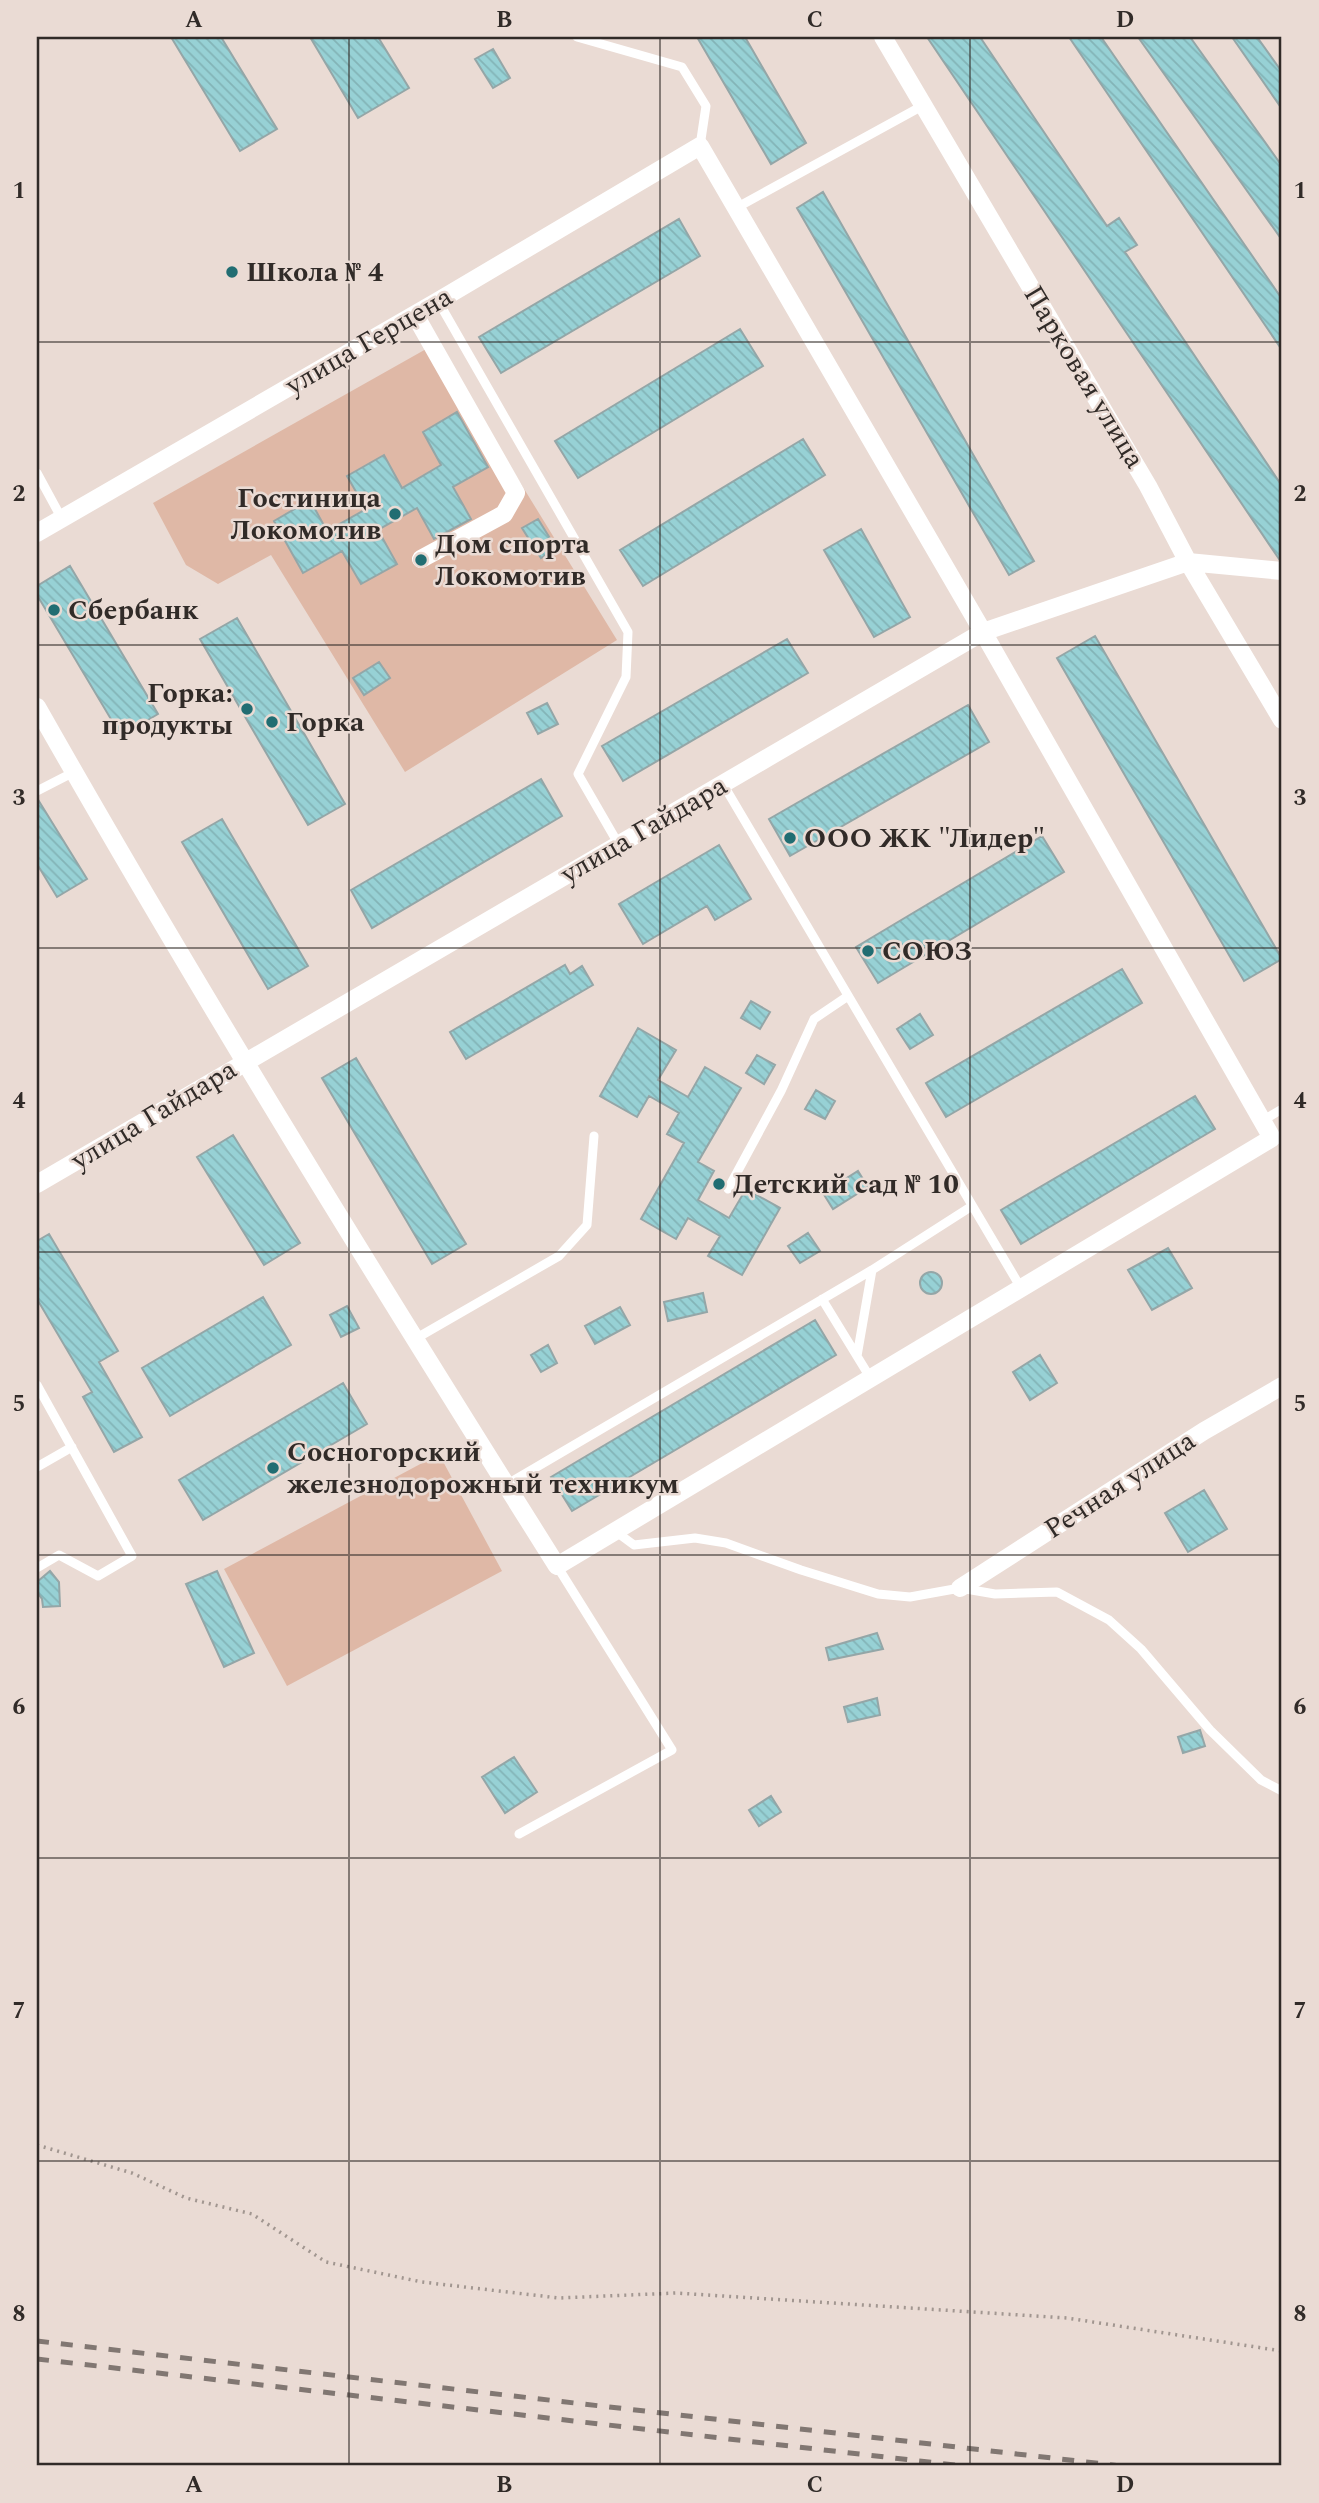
<svg xmlns="http://www.w3.org/2000/svg" width="1319" height="2503" font-family="Spectral,serif">
<style>
.park{fill:#dfb8a6}
.building{fill:url(#building-back-hatch);stroke:#94a6a7;stroke-width:2}
.lines{fill:none;stroke-linecap:round;stroke-linejoin:round}
.path{stroke:#a19690;stroke-width:3.5;stroke-dasharray:2 5;stroke-linecap:butt}
.service{stroke:#fff;stroke-width:9}
.minor{stroke:#fff;stroke-width:18}
.rail{stroke:#817772;stroke-width:5;stroke-dasharray:12 12;stroke-linecap:butt}
.grid{fill:none;stroke:#312b28;stroke-width:2;stroke-opacity:0.55}
.poi-dot{fill:#216d72;stroke:#eadbd4;stroke-width:2.5}
.labels{text-anchor:middle;dominant-baseline:central;stroke-width:5;stroke-linejoin:round;paint-order:stroke}
.poi-label{font-size:28px;font-weight:bold;fill:#312b28;stroke:#eadbd4;text-anchor:start}
.street-label{font-size:28px;fill:#312b28;stroke:#eadbd4}
.neatline{fill:none;stroke:#312b28;stroke-width:2.5}
.grid-label{font-size:23px;text-anchor:middle;font-weight:bold;fill:#312b28}
</style>
<defs>
<pattern id="building-back-hatch" width="6" height="6" patternUnits="userSpaceOnUse" patternTransform="scale(1.75)"><rect width="6" height="6" fill="#97d1d5"/><path d="M-1 5l2 2M0 0l6 6M5-1l2 2" fill="none" stroke="#83b4b7"/></pattern>
</defs>
<rect width="100%" height="100%" fill="#eadbd4"/>
<path class="park" d="M435 344 617 640 405 772 271 555 218 584 186 565 153 503Z
M439 1454 502 1571 287 1686 224 1569Z"/>
<path class="building" d="M171 37H221L277 129 240 151Z
M310 37H378L409 88 358 118Z
M697 37H745L806 143 771 164Z
M927 37H980L1107 226 1119 218 1137 245 1125 252 1282 486V560L1279 559Z
M1069 37H1101L1282 299V350Z
M1138 37H1190L1282 166V240Z
M1232 37H1257L1282 72V109Z
M493 49 510 78 493 88 475 59Z
M823 192 1034 561 1009 575 797 208Z
M679 219 700 256 501 373 479 337Z
M740 329 763 366 578 478 555 441Z
M457 412 488 467 453 487 471 519 434 539 417 508 378 530 397 564 361 584 342 551 303 573 274 521 310 500 327 531 366 509 347 476 384 455 402 488 441 465 423 432Z
M803 439 825 475 643 586 620 550Z
M538 519 556 548 541 558 522 528Z
M861 529 910 617 874 637 824 550Z
M70 566 158 714 121 736 37 595V586Z
M237 618 345 804 308 825 200 639Z
M1095 636 1282 959 1244 981 1057 658Z
M787 639 808 673 623 781 602 746Z
M379 662 390 678 364 695 353 678Z
M547 703 558 724 538 734 527 713Z
M968 705 989 742 790 856 769 819Z
M541 779 562 816 372 928 351 890Z
M37 798 87 879 57 897 37 864Z
M222 819 308 966 268 989 182 842Z
M1042 836 1064 872 878 983 856 947Z
M719 845 751 899 715 920 707 906 643 944 619 904Z
M565 965 570 974 582 966 593 985 466 1059 450 1032Z
M1122 969 1142 1003 946 1117 926 1083Z
M751 1001 770 1012 760 1029 741 1018Z
M920 1014 933 1035 910 1049 897 1029Z
M638 1028 676 1050 658 1080 688 1097 705 1067 741 1088 698 1162 714 1171 698 1200 729 1218 746 1189 780 1208 742 1275 708 1256 720 1236 688 1218 676 1239 641 1219 684 1143 667 1134 679 1113 649 1096 637 1117 600 1096Z
M757 1055 775 1065 764 1084 746 1073Z
M356 1058 466 1244 432 1264 322 1078Z
M816 1090 835 1101 825 1119 805 1109Z
M1195 1096 1215 1129 1021 1244 1001 1210Z
M233 1135 300 1243 264 1265 197 1157Z
M858 1171 868 1187 833 1209 823 1193Z
M808 1233 820 1251 800 1263 788 1246Z
M49 1234 118 1351 99 1362 142 1437 114 1452 83 1397 92 1392 37 1299V1241Z
M1168 1248 1192 1288 1152 1310 1128 1270Z
M920 1283a11 11 0 1 1 22 0a11 11 0 1 1-22 0Z
M703 1293 707 1312 668 1321 664 1302Z
M263 1297 291 1345 170 1416 142 1368Z
M347 1306 359 1328 341 1337 330 1315Z
M620 1307 630 1325 595 1344 585 1326Z
M815 1320 836 1355 572 1511 551 1477Z
M548 1345 557 1363 541 1372 531 1355Z
M1040 1355 1057 1383 1030 1400 1013 1372Z
M343 1383 367 1424 203 1520 179 1480Z
M1204 1490 1227 1529 1188 1552 1165 1513Z
M50 1571 59 1582 60 1606 43 1607 42 1599 37 1592V1582Z
M217 1571 254 1653 224 1667 186 1584Z
M877 1633 883 1649 829 1660 826 1648Z
M877 1698 880 1715 848 1722 844 1707Z
M1200 1730 1205 1746 1183 1753 1178 1737Z
M514 1757 537 1792 505 1813 482 1777Z
M771 1796 781 1812 759 1826 749 1810Z"/>
<g class="lines">
<path class="path" d="M37 2145 132 2173 186 2198 252 2214 326 2262 422 2282 559 2298 676 2293 1067 2318 1282 2351"/>
<path class="service" d="M577 37 682 67 706 106 700 146
M736 208 924 105
M438 301 628 632 626 677 578 774 619 845
M37 473 62 519
M723 784 1021 1288
M37 791 74 772
M1262 1121 1282 1109
M728 1189 781 1091 814 1019 848 996
M822 1299 871 1379
M415 1339 559 1256 587 1225 594 1136
M857 1356 872 1270
M37 1385 132 1556 98 1576 59 1555 37 1568
M37 1467 72 1447
M506 1485 872 1270 972 1206
M615 1531 634 1545 695 1538 726 1543 801 1570 878 1594 910 1597 960 1588 995 1594 1057 1592 1109 1620 1141 1649 1210 1730 1261 1780 1282 1791
M519 1834 672 1750 557 1566"/>
<path class="minor" d="M883 37 1148 486 1188 562 1282 720
M415 315 516 493 504 514 421 559
M37 533 438 301 700 146 983 632 1272 1138 557 1566C379 1283 202 998 37 707
M37 1184 983 632 1188 562 1282 571
M960 1588 1204 1431 1282 1386"/>
<path class="rail" d="M37 2341 1121 2466
M37 2359 963 2466"/>
</g>
<path class="grid" d="M349 37V2466M660 37V2466M970 37V2466M37 342H1282M37 645H1282M37 948H1282M37 1252H1282M37 1555H1282M37 1858H1282M37 2161H1282"/>
<g class="poi-dot">
<circle cx="232" cy="272" r="7"/>
<circle cx="395" cy="514" r="7"/>
<circle cx="421" cy="560" r="7"/>
<circle cx="54" cy="610" r="7"/>
<circle cx="247" cy="709" r="7"/>
<circle cx="272" cy="722" r="7"/>
<circle cx="790" cy="838" r="7"/>
<circle cx="868" cy="951" r="7"/>
<circle cx="719" cy="1184" r="7"/>
<circle cx="273" cy="1468" r="7"/>
</g>
<g class="labels">
<g class="poi-label">
<text x="246" y="272">Школа № 4</text>
<text x="381" y="498" text-anchor="end">Гостиница<tspan x="381" dy="32">Локомотив</tspan></text>
<text x="435" y="544">Дом спорта<tspan x="435" dy="32">Локомотив</tspan></text>
<text x="68" y="610">Сбербанк</text>
<text x="233" y="693" text-anchor="end">Горка:<tspan x="233" dy="32">продукты</tspan></text>
<text x="286" y="722">Горка</text>
<text x="804" y="838">ООО ЖК "Лидер"</text>
<text x="882" y="951">СОЮЗ</text>
<text x="733" y="1184">Детский сад № 10</text>
<text x="287" y="1452">Сосногорский<tspan x="287" dy="32">железнодорожный техникум</tspan></text>
</g>
<g class="street-label">
<text transform="translate(369 341) rotate(-30)">улица Герцена</text>
<text transform="translate(1084 377) rotate(59)">Парковая улица</text>
<text transform="translate(644 830) rotate(-30)">улица Гайдара</text>
<text transform="translate(154 1115) rotate(-31)">улица Гайдара</text>
<text transform="translate(1120 1485) rotate(-33)">Речная улица</text>
</g>
</g>
<rect width="1319" height="2503" fill="none" stroke="#eadbd4" stroke-width="77"/>
<rect x="38" y="38" width="1242" height="2426" class="neatline"/>
<g class="grid-label">
<text x="194" y="27">A</text>
<text x="504" y="27">B</text>
<text x="815" y="27">C</text>
<text x="1125" y="27">D</text>
<text x="19" y="198">1</text>
<text x="1300" y="198">1</text>
<text x="19" y="501">2</text>
<text x="1300" y="501">2</text>
<text x="19" y="805">3</text>
<text x="1300" y="805">3</text>
<text x="19" y="1108">4</text>
<text x="1300" y="1108">4</text>
<text x="19" y="1411">5</text>
<text x="1300" y="1411">5</text>
<text x="19" y="1714">6</text>
<text x="1300" y="1714">6</text>
<text x="19" y="2018">7</text>
<text x="1300" y="2018">7</text>
<text x="19" y="2321">8</text>
<text x="1300" y="2321">8</text>
<text x="194" y="2492">A</text>
<text x="504" y="2492">B</text>
<text x="815" y="2492">C</text>
<text x="1125" y="2492">D</text>
</g>
</svg>
